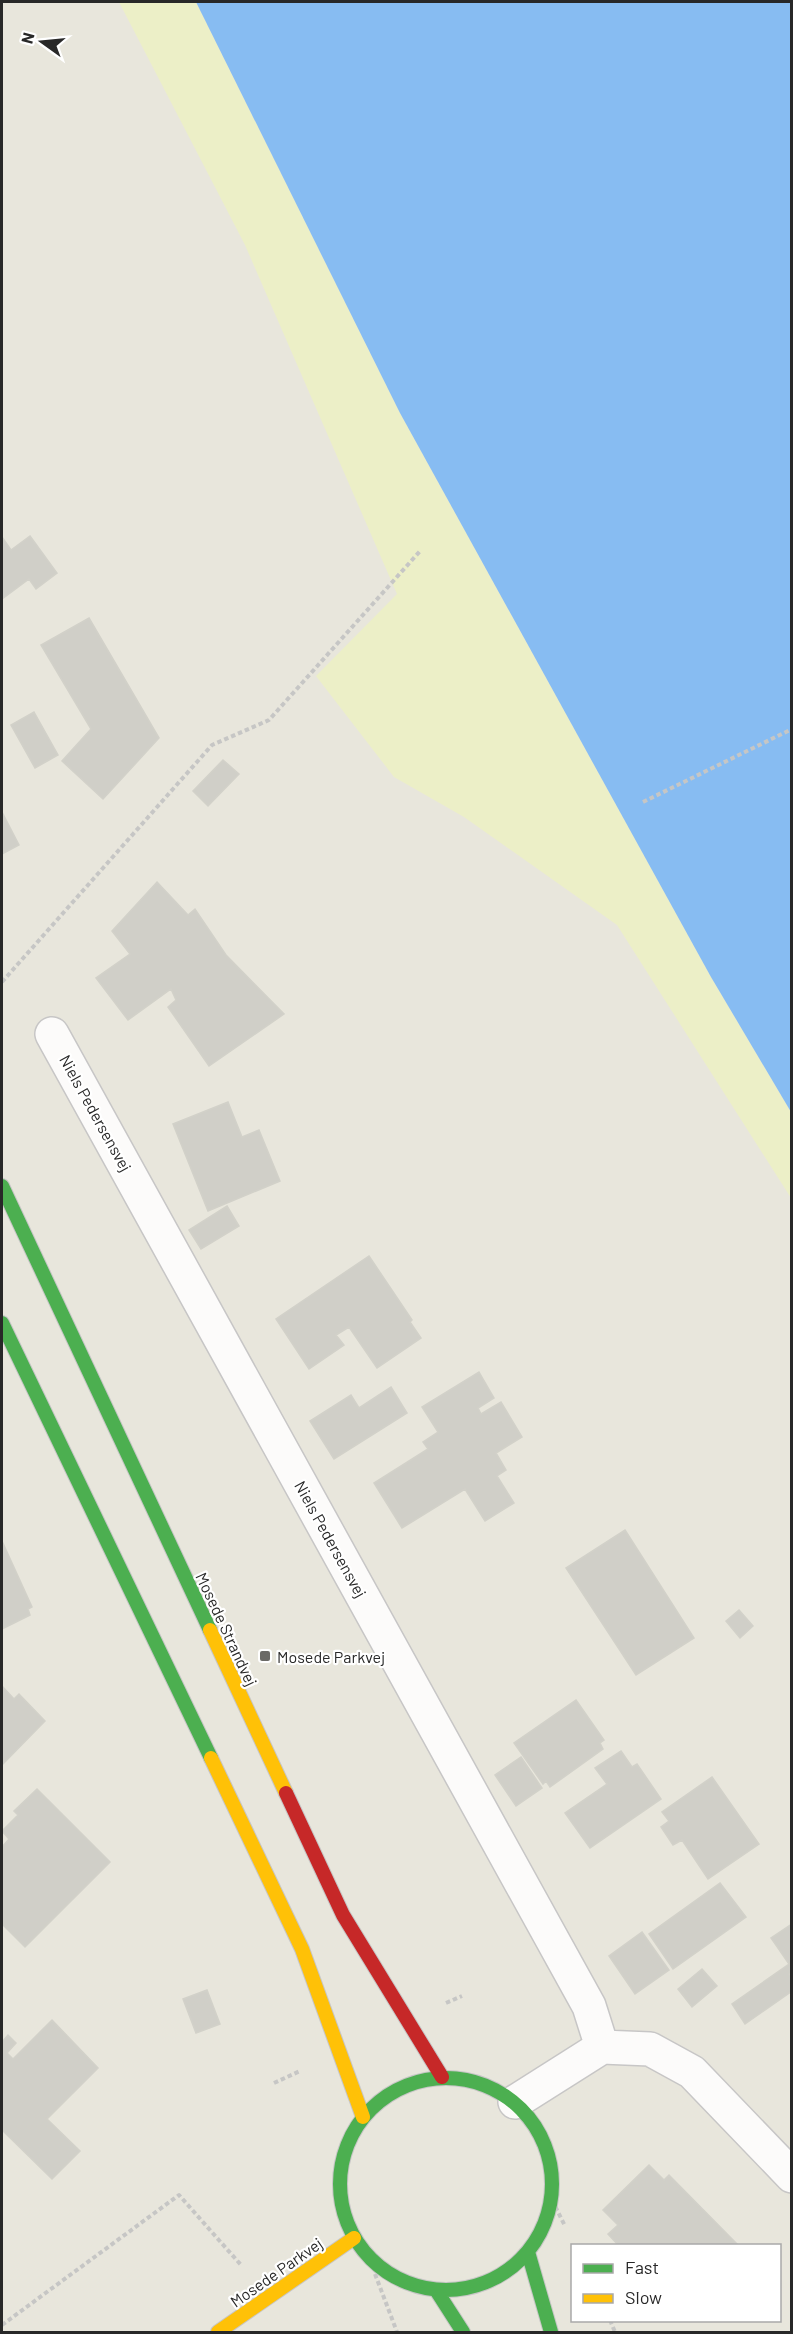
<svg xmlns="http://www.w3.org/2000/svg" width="793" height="2334" font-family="Barlow,sans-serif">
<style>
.sand{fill:#ecefc7}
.water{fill:#87bcf2}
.building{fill:#d0cfc8;stroke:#d2d1c9;stroke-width:1.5}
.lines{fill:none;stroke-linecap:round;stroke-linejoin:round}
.street-casing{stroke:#c7c6c6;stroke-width:36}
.fast-casing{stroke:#c7c6c6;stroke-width:16}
.slow-casing{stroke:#c7c6c6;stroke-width:16}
.jam-casing{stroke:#c7c6c6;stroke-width:16}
.path{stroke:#c6c6c5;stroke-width:4;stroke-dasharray:4.5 3;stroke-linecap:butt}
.street{stroke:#fcfbfa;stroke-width:33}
.fast{stroke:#4caf50;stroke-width:14}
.slow{stroke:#ffc107;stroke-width:14}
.jam{stroke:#c62828;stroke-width:14}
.poi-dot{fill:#6b6a67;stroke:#fff;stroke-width:2}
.labels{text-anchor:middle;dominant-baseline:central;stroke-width:4.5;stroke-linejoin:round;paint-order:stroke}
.street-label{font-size:16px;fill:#282828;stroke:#fff}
.poi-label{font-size:16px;fill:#282828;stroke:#fff;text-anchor:start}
</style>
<rect width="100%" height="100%" fill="#e8e6dc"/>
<path class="sand" d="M119 2H196L400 413 711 977 791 1112V1198L617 925 464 817 394 777 316 676 397 594 245 245Z"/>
<path class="water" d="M196 2H791V1112L711 977 400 413Z"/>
<path class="building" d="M30 536 57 573 36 589 29 579 2 599V537L11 550Z
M89 618 159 738 103 799 62 761 91 729 41 645Z
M34 712 58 755 35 768 11 725Z
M223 760 239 774 208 806 193 791Z
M2 812 19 845 2 854Z
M157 882 188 915 195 909 226 955 284 1014 209 1066 168 1007 176 1000 171 989 128 1020 96 978 130 954 112 931Z
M228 1102 242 1137 259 1130 280 1181 208 1211 173 1124Z
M227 1206 239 1226 201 1249 189 1230Z
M369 1256 412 1320 410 1322 421 1338 377 1368 349 1327 336 1335 344 1345 309 1369 276 1319Z
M479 1372 494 1398 478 1408 481 1414 501 1402 522 1437 496 1453 506 1470 497 1476 514 1503 485 1521 465 1489 402 1528 374 1483 428 1449 423 1442 438 1432 422 1407Z
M391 1387 407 1413 334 1459 310 1421 351 1395 359 1408Z
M625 1530 694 1638 636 1675 566 1568Z
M2 1541 32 1607 28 1609 30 1615 2 1629Z
M739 1610 753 1626 740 1638 726 1621Z
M2 1686 14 1699 19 1694 45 1721 2 1765Z
M576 1700 604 1740 600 1743 603 1749 550 1787 546 1781 543 1784 514 1743Z
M621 1751 632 1767 637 1764 661 1799 590 1848 565 1813 607 1784 595 1768Z
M521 1757 542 1788 516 1806 495 1775Z
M712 1777 759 1844 708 1879 682 1840 673 1845 661 1827 669 1821 662 1812Z
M37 1789 110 1862 25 1947 2 1924V1847L9 1839 2 1831 18 1815 14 1811Z
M720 1883 746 1917 673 1969 649 1934Z
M792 1924V1972L789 1974 792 1977V1991L745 2024 732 2004 789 1964 771 1938Z
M642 1932 669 1970 635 1994 609 1956Z
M702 1969 717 1986 692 2007 678 1989Z
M207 1990 220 2024 196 2033 183 1999Z
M52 2020 98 2068 47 2119 80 2151 52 2179 2 2130V2042L8 2035 16 2043 7 2053 13 2059Z
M649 2165 664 2180 669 2175 739 2246H619L608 2234 618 2225 603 2210Z"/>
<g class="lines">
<g class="street-casing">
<path id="street" d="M52 1034 589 2006 602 2047
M515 2102 602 2047 650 2049 692 2072 792 2176"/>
</g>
<g class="fast-casing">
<path id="fast" d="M2 1186 210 1630
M2 1323 211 1758
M340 2184a106 106 0 1 1 212 0a106 106 0 1 1-212 0Z
M528 2252 551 2332
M436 2290 463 2332"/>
</g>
<g class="slow-casing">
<path id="slow" d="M210 1630 286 1793
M211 1758 302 1949 363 2117
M218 2332 354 2238"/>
</g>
<g class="jam-casing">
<path id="jam" d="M286 1793 343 1915 442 2077"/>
</g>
<path class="path" d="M643 802 792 729
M2 982 212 745 269 720 421 550
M446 2003 462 1996
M274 2083 300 2071
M552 2200 565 2226
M375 2274 397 2332
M610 2320 615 2332
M2 2325 179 2195 241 2265"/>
<use href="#street" class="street"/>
<use href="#fast" class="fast"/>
<use href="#slow" class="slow"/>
<use href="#jam" class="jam"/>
</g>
<rect class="poi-dot" x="259" y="1650" width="12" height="12" rx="3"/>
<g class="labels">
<g class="street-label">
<text transform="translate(96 1113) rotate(61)">Niels Pedersensvej</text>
<text transform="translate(331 1539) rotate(61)">Niels Pedersensvej</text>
<text transform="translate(227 1629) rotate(65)">Mosede Strandvej</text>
<text transform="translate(276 2272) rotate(-35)">Mosede Parkvej</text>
</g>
<g class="poi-label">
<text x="277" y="1656">Mosede Parkvej</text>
</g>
</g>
<rect width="793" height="2334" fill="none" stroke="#282828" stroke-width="6"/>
<rect x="571" y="2244" width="210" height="78" fill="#ffffff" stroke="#a9a9a9" stroke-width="1.5"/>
<rect x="583" y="2264" width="30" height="9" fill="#4caf50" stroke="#a9a9a9" stroke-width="1.5"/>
<text x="625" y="2274" font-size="18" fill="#282828">Fast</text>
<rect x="583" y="2294" width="30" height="9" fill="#ffc107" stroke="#a9a9a9" stroke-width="1.5"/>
<text x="625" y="2304" font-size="18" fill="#282828">Slow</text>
<g transform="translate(42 42) rotate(285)" stroke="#ffffff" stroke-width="4.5" paint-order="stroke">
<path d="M0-4.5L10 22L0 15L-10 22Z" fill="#282828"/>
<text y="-9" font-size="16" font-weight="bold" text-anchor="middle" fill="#282828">N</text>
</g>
</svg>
